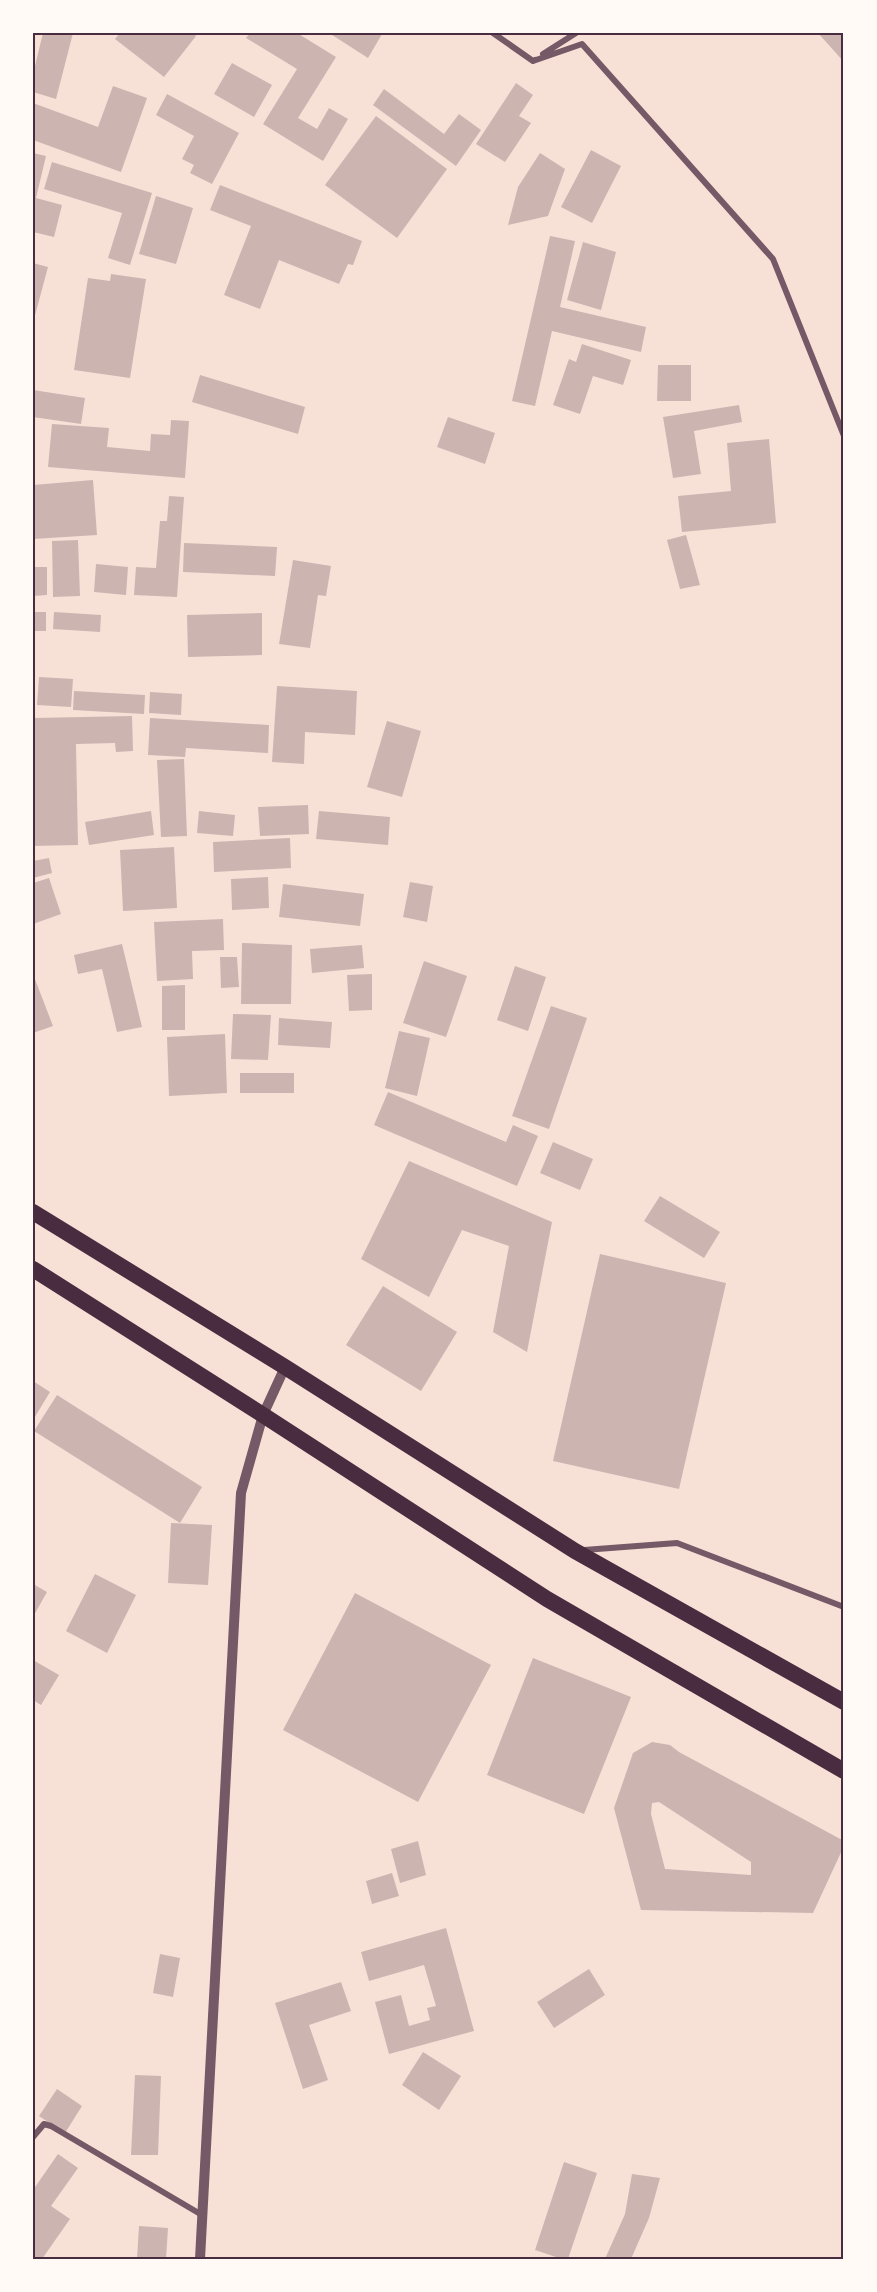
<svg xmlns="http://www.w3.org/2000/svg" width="877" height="2292" font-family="Roboto,sans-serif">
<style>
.building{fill:#ccb4b1;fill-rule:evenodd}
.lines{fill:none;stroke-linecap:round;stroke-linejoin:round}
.minor{stroke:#755966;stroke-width:6}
.tertiary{stroke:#755966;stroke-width:10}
.trunk{stroke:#4a2c40;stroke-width:16}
.neatline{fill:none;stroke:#4a2c40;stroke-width:2}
</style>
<rect width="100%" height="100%" fill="#f7e1d7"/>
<path class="building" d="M43 33H73L56 99 33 92V74Z
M120 33H193L196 36 164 77 115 39Z
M250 33H297L336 57 298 118 317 129 329 108 348 119 323 161 263 124 297 69 246 38Z
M329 33H381L382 34 368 58Z
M818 33H844V62Z
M232 63 272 85 254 117 214 94Z
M516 83 533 95 519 116 531 123 505 162 476 144Z
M113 86 147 98 121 172 33 140V103L98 127Z
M384 89 444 134 459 114 481 130 456 166 373 105Z
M167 94 239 133 212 184 190 173 194 165 182 159 194 136 156 115Z
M376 116 447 169 397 238 325 185Z
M591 150 621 166 592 223 561 207Z
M33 153 46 156 36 198 62 205 54 237 33 232Z
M540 153 565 169 548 216 508 225 518 187Z
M52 162 152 193 130 265 108 258 122 213 44 189Z
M220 185 362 241 353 265 348 264 339 284 279 260 260 309 224 295 251 226 210 210Z
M156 196 193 208 176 264 139 254Z
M550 236 575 241 560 307 646 327 641 352 552 331 535 406 512 401Z
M583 242 616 252 601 310 567 300Z
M33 263 48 267 34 319H33Z
M111 274 146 279 130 378 74 370 88 278 110 281Z
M582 344 631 360 623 385 593 376 580 414 553 405 569 359 576 362Z
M658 365H691V401H657Z
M200 375 305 407 298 434 192 402Z
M33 390 85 398 81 424 33 417Z
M739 405 742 422 694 431 701 474 673 478 663 417Z
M448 417 495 433 485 464 437 447Z
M171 420 189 421 185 478 48 467 52 424 109 428 107 447 150 451 151 434 170 435Z
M769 439 776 523 682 532 678 496 731 491 727 443Z
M93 480 97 535 33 539V485Z
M169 496 184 497 177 597 134 595 136 567 156 568 160 521H167Z
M686 535 700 585 680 589 667 540Z
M78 540 80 596 53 597 52 541Z
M184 543 277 547 275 576 183 572Z
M293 560 331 566 326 596 318 595 310 648 279 644Z
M96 564 128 567 126 595 94 592Z
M33 567H47V595L33 596Z
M33 612H46V631H33Z
M54 612 101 615 100 632 53 629Z
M262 613V655L188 657 187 615Z
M39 677 73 679 71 707 37 705Z
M277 686 357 691 355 735 305 732 304 764 272 762Z
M74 691 145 695 144 714 73 710Z
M150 692 182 694 181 715 149 713Z
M132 716 133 751 116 752 115 743 76 744 78 845 33 846V718Z
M150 718 269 725 268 753 186 748 185 757 148 755Z
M387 721 421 731 402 797 367 787Z
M184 759 187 836 161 837 157 760Z
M308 805 309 834 260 836 258 807Z
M151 811 154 835 89 845 85 822Z
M199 811 235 815 233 836 197 833Z
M319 811 390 817 388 845 316 839Z
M290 838 291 868 214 872 213 842Z
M174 847 177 908 123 911 120 850Z
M49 858 52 873 33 878V861Z
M268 877 269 908 232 910 231 879Z
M49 878 61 914 33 924V883Z
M410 882 433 886 427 922 403 917Z
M283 884 364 894 360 926 279 917Z
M223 919 224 950 192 951 193 979 157 981 154 922Z
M242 943 292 945 291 1004H241Z
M122 944 142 1027 117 1032 102 969 78 974 74 955Z
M362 945 364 968 312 973 310 949Z
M220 957H237L239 987 221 988Z
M424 961 467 976 446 1037 403 1023Z
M515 966 546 977 528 1031 497 1020Z
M33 974 53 1026 33 1033Z
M372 974V1010L349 1011 347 975Z
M185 985V1030H162V986Z
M551 1006 587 1018 549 1129 512 1116Z
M233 1014 271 1015 268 1060 231 1059Z
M279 1018 332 1022 330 1048 278 1045Z
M399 1031 430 1038 417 1096 385 1088Z
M225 1034 227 1093 169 1096 167 1037Z
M240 1073H294V1093H240Z
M388 1092 506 1142 513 1125 538 1136 517 1186 374 1125Z
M553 1142 593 1159 580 1190 540 1173Z
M409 1161 552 1222 527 1352 493 1332 509 1246 462 1230 429 1297 361 1259Z
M660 1196 720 1232 704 1258 644 1221Z
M600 1254 726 1283 679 1489 553 1461Z
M383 1286 457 1332 421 1391 346 1345Z
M33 1381 50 1392 33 1420Z
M57 1395 202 1487 180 1523 34 1431Z
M171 1523 212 1525 208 1585 168 1583Z
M95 1574 136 1595 107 1653 66 1631Z
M33 1584 47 1592 33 1617Z
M355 1593 491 1665 418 1802 283 1730Z
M533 1658 631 1697 584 1814 487 1775Z
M33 1660 59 1675 41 1705 33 1700Z
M652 1742 670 1745 679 1752 844 1841V1846L813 1913 641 1910 614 1808 633 1753ZM659 1802 751 1862V1875L665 1869 651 1814 652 1803Z
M418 1841 426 1875 400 1883 391 1849Z
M392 1873 399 1896 372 1904 366 1881Z
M446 1928 474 2031 389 2054 375 2002 401 1995 409 2026 430 2020 427 2008 436 2006 424 1965 369 1981 361 1952Z
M160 1954 180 1958 173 1997 153 1993Z
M589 1969 605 1995 554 2028 537 2002Z
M341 1982 351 2011 309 2025 328 2080 303 2089 275 2003Z
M423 2052 461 2076 439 2110 402 2085Z
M135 2075 161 2076 158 2155H131Z
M57 2089 82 2106 65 2133 39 2116Z
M58 2154 78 2168 51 2206 70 2219 42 2259H33V2190Z
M564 2162 597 2173 568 2259H562L535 2250Z
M632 2174 660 2178 649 2218 631 2259H605L625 2214Z
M139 2226 168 2228 166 2259H137Z"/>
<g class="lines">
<path class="minor" d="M493 33 533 61 535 60
M543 54 576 33
M533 61 582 44 773 259 844 436
M584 1550 677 1543 844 1607
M33 2137 44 2124 51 2126 202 2215"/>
<path class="tertiary" d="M200 2259 241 1493 263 1415 285 1367"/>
<path class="trunk" d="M33 1212 285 1367 575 1551 844 1702
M33 1269 263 1415 547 1599 844 1771"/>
</g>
<rect width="877" height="2292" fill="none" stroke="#fffaf5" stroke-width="69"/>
<rect x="34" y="34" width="808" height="2224" class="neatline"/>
</svg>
